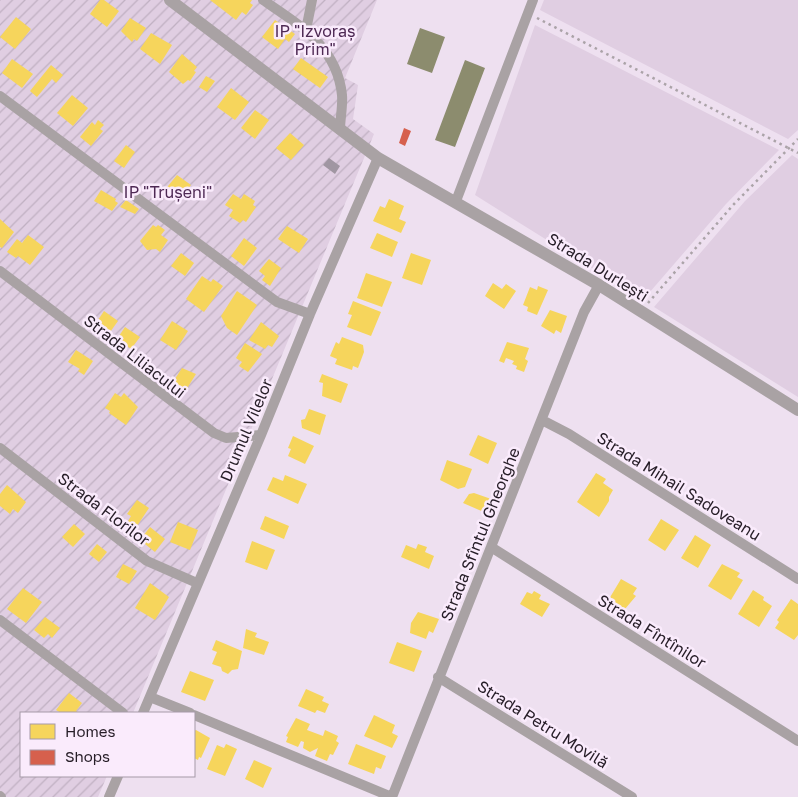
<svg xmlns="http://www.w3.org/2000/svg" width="798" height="797" font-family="'Golos Text',sans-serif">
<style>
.green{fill:#e0cee2}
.garden{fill:url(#garden-furrows)}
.homes{fill:#f6d55c}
.shops{fill:#d6604d}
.industry{fill:#8c8c6e}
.building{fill:#a096a2}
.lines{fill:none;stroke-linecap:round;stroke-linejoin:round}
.path{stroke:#aba3a8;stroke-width:2.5;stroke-dasharray:2.5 4;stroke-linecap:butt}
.minor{stroke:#a9a2a4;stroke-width:10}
.tertiary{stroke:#a9a2a4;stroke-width:12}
.labels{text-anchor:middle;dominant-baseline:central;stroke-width:5;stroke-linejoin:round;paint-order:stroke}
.park-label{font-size:16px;fill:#4e2954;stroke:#faebfc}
.street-label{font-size:16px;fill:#261d27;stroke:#faebfc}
</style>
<defs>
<pattern id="garden-furrows" width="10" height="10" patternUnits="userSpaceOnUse" patternTransform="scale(1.25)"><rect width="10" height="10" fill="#e0cee2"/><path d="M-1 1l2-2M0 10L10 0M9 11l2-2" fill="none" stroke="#c0b0c2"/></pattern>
</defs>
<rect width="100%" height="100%" fill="#eee0f0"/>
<path class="green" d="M544 0H798V130L788 139 540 10Z
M535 25 779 150 726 204 643 300 475 195Z
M792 155 798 159V397L654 307 745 201Z"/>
<path class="garden" d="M0 0H377L345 78 358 85 353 119 374 134 133 713H21V776H107L98 797H0Z"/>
<path class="homes" d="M100 0H104L119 11 107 27 90 14Z
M210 0H252L250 3 253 5 246 15 242 12 236 20Z
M16 17 31 29 15 49 0 37Z
M130 18 146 28 137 41 134 39 132 42 121 31Z
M275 20 295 34 289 42 285 39 278 49 262 37Z
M151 33 172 45 160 64 140 49Z
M182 54 197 67 194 71 196 72 190 81 188 80 183 84 169 72Z
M301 58 328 77 320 88 293 69Z
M12 59 33 74 22 88 2 73Z
M51 65 63 75 56 83 52 79 37 97 30 91Z
M206 76 215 81 207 92 199 87Z
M231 88 249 102 235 120 217 107Z
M72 95 88 108 73 126 57 113Z
M255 110 269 120 255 139 241 128Z
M98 120 104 125 100 129 103 131 91 146 80 137 92 122 95 125Z
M290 133 304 145 291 160 276 148Z
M126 145 135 152 124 168 114 161Z
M177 175 191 185 178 201 164 191Z
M101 190 116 199 115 201 118 203 112 211 94 201Z
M233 194 241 199 244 194 255 201 253 205 256 207 246 222 243 220 240 223 229 216 233 210 225 205Z
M389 199 404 206 399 219 406 222 401 233 373 221 380 206 385 208Z
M126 200 139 209 135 214 120 207Z
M0 219 14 232 2 248 0 247Z
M153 225 156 227 158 225 165 230 161 235 168 240 160 252 156 249 147 250 140 241Z
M287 226 308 239 299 253 278 239Z
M377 233 398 242 392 257 370 248Z
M28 235 44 247 30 265 18 256 16 258 7 252 17 239 22 243Z
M244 238 257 248 244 266 231 256Z
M181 253 194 263 185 276 171 266Z
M411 253 431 260 422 285 402 278Z
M269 259 281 268 270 286 262 280 265 276 259 271Z
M366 273 392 282 382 307 357 298Z
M202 276 211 282 213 279 223 286 204 312 186 299Z
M493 283 502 289 506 284 516 291 504 309 485 296Z
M538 286 548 290 537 315 527 311 528 307 523 305 530 287 537 290Z
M237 291 257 305 237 335 227 328 221 316Z
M353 301 381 312 371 336 347 327 352 315 348 314Z
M550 310 567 316 561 333 556 330 554 334 541 326Z
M104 311 118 321 108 335 94 326Z
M172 321 188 331 176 350 160 340Z
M261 322 279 336 272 347 268 345 265 349 249 340Z
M125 327 140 337 131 349 117 339Z
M342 337 363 345 364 352 358 368 353 366 352 370 335 364 337 359 330 356 336 342 339 344Z
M507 342 529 348 525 359 528 361 524 372 516 369 517 366 512 364 514 361 506 358 504 363 499 361Z
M245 343 262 354 248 372 239 366 242 362 236 358Z
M76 350 93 361 84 375 78 371 80 369 68 362Z
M182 368 196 374 186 390 173 382Z
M322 374 348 384 341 403 322 396 323 383 319 382Z
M115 393 121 397 124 393 138 407 126 425 109 413 110 411 105 408Z
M309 409 326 415 320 435 302 428 301 420 305 419Z
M478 435 497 443 488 464 469 455Z
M293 436 314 446 305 464 288 456 291 449 288 448Z
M447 460 472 469 465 487 458 489 440 480Z
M596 473 606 479 603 483 613 490 609 497V501L599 517 577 502Z
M285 475 307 484 298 504 267 490 273 477 283 481Z
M7 485 26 502 18 513 13 509 10 514 0 506V494Z
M474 493 494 500 486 513 463 503 469 494Z
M137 500 149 508 135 529 127 523 131 516 127 514Z
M265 516 289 526 284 539 260 529Z
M661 519 679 530 665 551 648 540Z
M178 522 198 530 190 550 170 542Z
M74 524 85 534 73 547 62 537Z
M150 527 165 539 155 552 140 540Z
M695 535 711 545 698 568 681 558Z
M252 541 275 550 267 570 245 562Z
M97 544 107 552 99 562 89 554Z
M418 544 427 547 425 552 434 556 429 569 401 557 406 545 416 549Z
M123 564 137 571 129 584 116 577Z
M722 564 740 573 737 577 743 580 731 600 708 586Z
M621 579 637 588 633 594 636 596 625 609 609 599Z
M150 583 169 597 155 620 135 608Z
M23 588 42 602 26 623 7 609Z
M753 590 764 597 763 600 772 606 759 627 738 614Z
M534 591 541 595 539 599 550 604 542 617 520 604 527 592 532 594Z
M791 599 798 604V635L794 640 775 628 779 622 777 620Z
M418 612 439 619 433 633 429 631 426 639 410 633 411 623Z
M45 617 60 628 52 638 48 634 44 638 34 630Z
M246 629 257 633 255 637 269 642 264 655 243 648Z
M216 640 242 651 238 669 232 670 228 674 222 671 221 667 212 664 217 652 212 650Z
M397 642 422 651 414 672 389 663Z
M190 671 214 680 205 701 181 692Z
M306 689 324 697 322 701 329 704 325 713 317 710 315 713 298 706Z
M69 693 82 703 76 711 79 713H61L56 710Z
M374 715 395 725 392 733 398 736 392 748 364 736Z
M296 718 310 724 307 730 323 736 325 730 338 736 336 741 339 743 333 755 330 754 327 761 315 756 318 748 310 752 303 748 304 742 301 741 298 747 286 742 288 737 286 736Z
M196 730 210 738 201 758 199 757 198 760 194 758V731Z
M226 744 237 749 225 776 207 769 217 745 224 748Z
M356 744 386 756 381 769 376 767 374 774 348 764Z
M254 760 272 768 263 788 245 779Z"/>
<path class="shops" d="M404 128 411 131 405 146 399 143Z"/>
<path class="industry" d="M420 28 445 37 432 73 407 64Z
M465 60 485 68 455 147 435 140Z"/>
<path class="building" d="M329 158 340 166 335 174 323 165Z"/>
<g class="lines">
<path class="path" d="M537 18 798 153
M648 303 734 204 798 139"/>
<path class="minor" d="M263 0C299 25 337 46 342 95 343 106 340 119 340 130
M306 30 312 0
M0 96 277 302 310 314
M456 201 533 0
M0 271 214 433 226 438 261 435
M542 420 569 434 798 579
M0 448 147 561 197 583
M491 547 798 741
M0 620 123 713
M438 677 632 797
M150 697 190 713
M143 713 261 435 310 314 378 158
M194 715 392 797
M0 796 1 797
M109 797 118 776
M392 797 584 312 599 285"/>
<path class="tertiary" d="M170 0 378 158 599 285 798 410"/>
</g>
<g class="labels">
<g class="park-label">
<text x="315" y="31">IP "Izvoraș<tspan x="315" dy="18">Prim"</tspan></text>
<text x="168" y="192">IP "Trușeni"</text>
</g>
<g class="street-label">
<text transform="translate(598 267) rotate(32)">Strada Durlești</text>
<text transform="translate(135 356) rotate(38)">Strada Liliacului</text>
<text transform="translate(246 430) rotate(-67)">Drumul Vilelor</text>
<text transform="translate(679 486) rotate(32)">Strada Mihail Sadoveanu</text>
<text transform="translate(104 509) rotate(37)">Strada Florilor</text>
<text transform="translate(480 534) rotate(-68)">Strada Sfîntul Gheorghe</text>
<text transform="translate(652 631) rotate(32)">Strada Fîntînilor</text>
<text transform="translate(543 724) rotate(32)">Strada Petru Movilă</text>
</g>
</g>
<rect x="20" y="712" width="175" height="65" fill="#faebfc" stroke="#a599a7"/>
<rect x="30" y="724" width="25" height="15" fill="#f6d55c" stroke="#a599a7"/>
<text x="65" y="737" font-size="15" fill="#261d27">Homes</text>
<rect x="30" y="750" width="25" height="15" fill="#d6604d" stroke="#a599a7"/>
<text x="65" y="762" font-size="15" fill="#261d27">Shops</text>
</svg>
